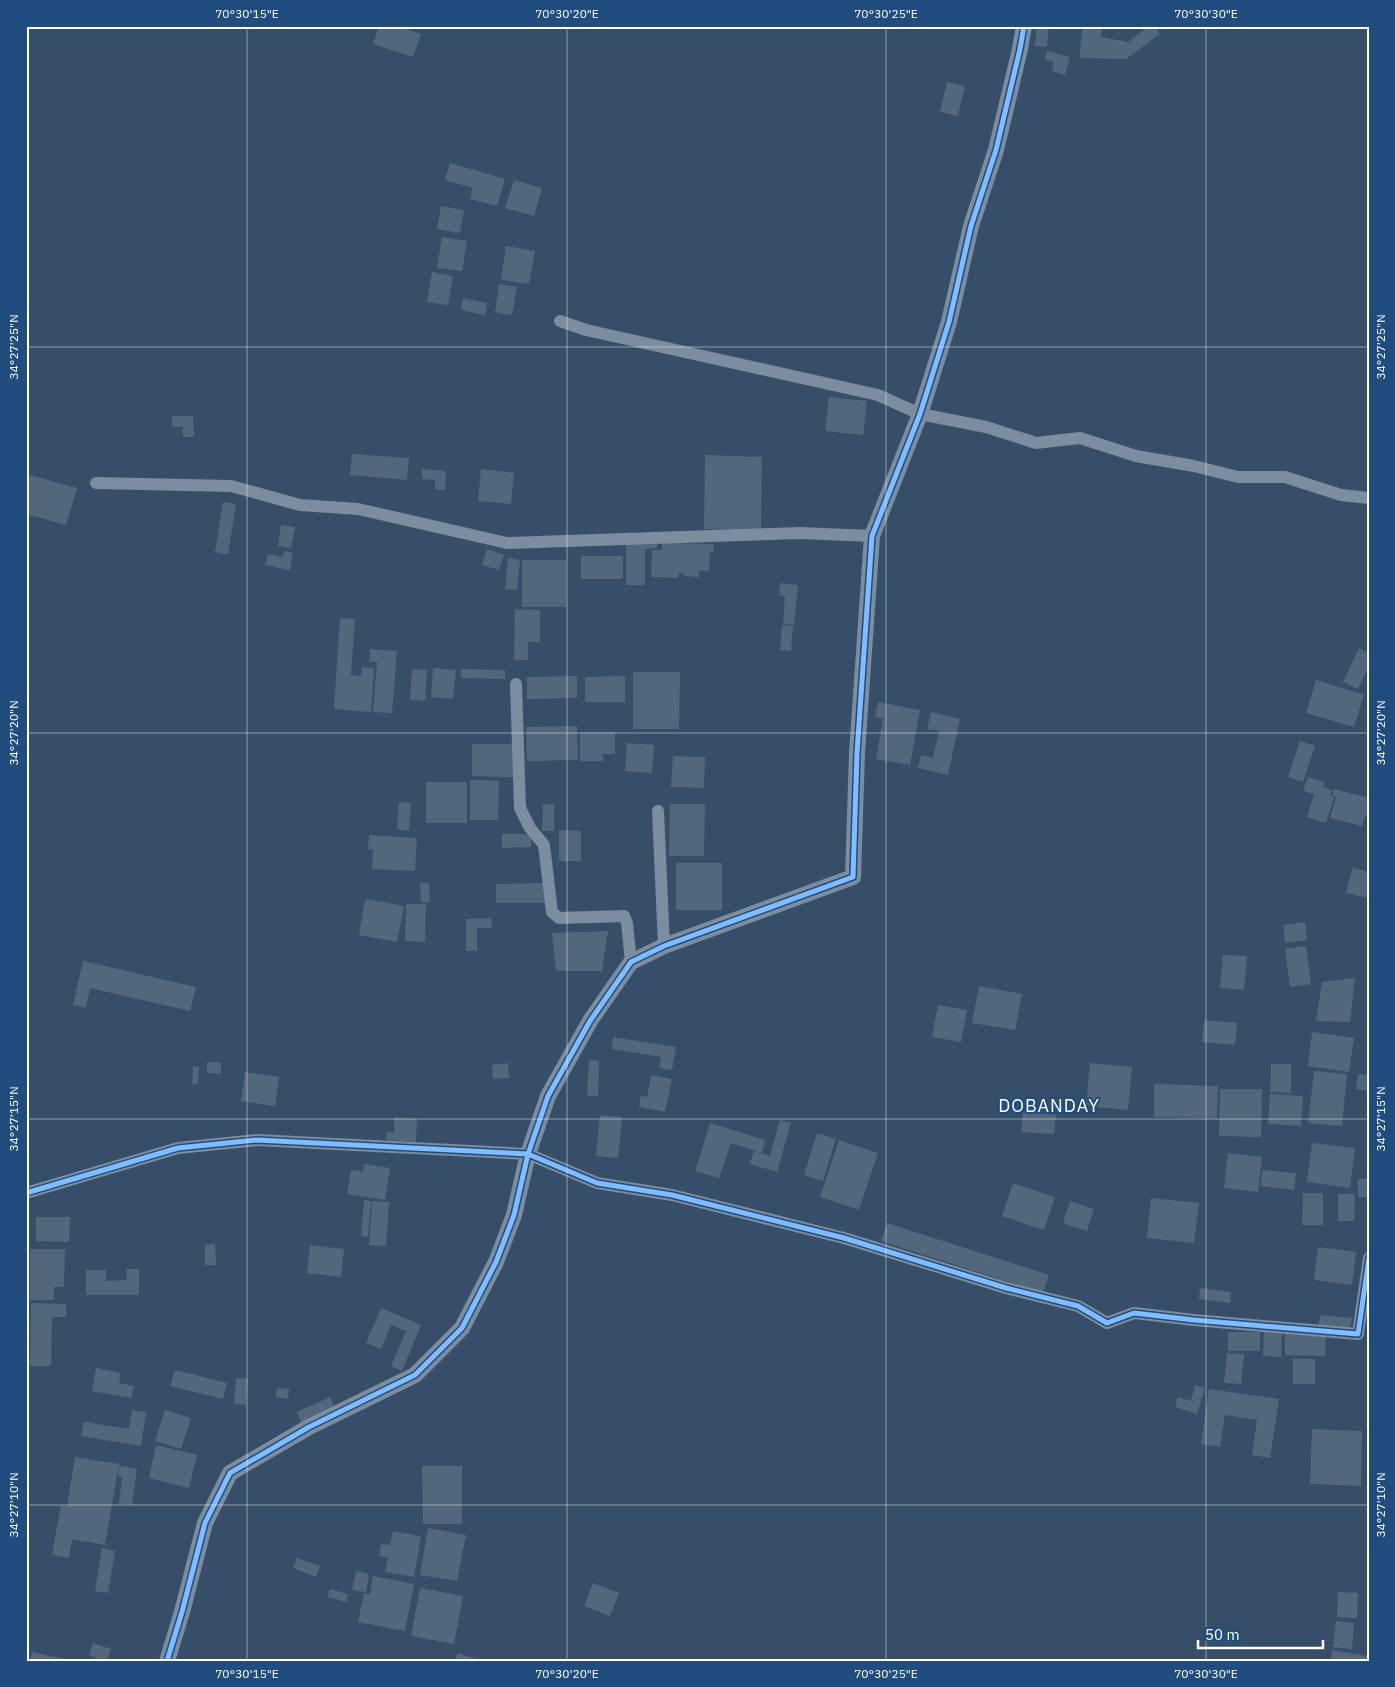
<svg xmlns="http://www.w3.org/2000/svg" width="1395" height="1687" font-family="'IBM Plex Sans',sans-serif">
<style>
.building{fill:#53677c}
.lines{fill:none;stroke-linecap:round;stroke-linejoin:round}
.minor{stroke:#7b8d9f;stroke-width:12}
.tertiary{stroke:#7b8d9f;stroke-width:16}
.cycleway-casing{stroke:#204d7e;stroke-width:8}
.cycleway{stroke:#80bcff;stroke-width:5}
.ticks{fill:none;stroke:#fff;stroke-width:1;stroke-opacity:0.45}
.labels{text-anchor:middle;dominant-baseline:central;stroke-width:4;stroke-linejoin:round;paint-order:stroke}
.quarter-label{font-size:18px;letter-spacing:1px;fill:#fff;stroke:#204d7e}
.neatline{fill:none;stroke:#fff;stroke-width:2}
.ticks-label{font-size:12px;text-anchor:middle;fill:#fff}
</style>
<rect width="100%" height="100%" fill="#364e68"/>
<path class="building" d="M379 26H397L421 34 413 57 373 44Z
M1037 26H1049L1047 47 1035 46Z
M1083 26H1102L1101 37 1128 42 1149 26H1154L1160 34 1126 59 1079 58Z
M1047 51 1070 57 1065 75 1052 71 1054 62 1045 60Z
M947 82 965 86 958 116 940 112Z
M450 163 505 179 497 206 470 199 473 188 445 180Z
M514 180 542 188 534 216 505 208Z
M441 206 464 210 460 233 437 229Z
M442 237 467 241 462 271 437 268Z
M506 246 535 251 529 284 501 280Z
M432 272 453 276 448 305 427 302Z
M499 284 517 287 512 315 495 312Z
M463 298 487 303 485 315 461 310Z
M829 397 867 401 863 435 825 431Z
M172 416H193L194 437H183V427H172Z
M352 454 409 458 407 480 350 475Z
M705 455 762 457 761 531 704 529Z
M422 469 446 471 445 490 435 489V480L422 479Z
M481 469 514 473 511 504 478 501Z
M26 474 77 488 66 525 26 514Z
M223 502 236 504 228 554 215 552Z
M281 525 295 527 291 548 278 546Z
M626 540H657V548L645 549V585H626Z
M662 543 714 544 713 552H710L709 571H699V577L684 576V573H679L678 578 651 577 652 550H662Z
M487 549 504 555 499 570 482 565Z
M284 551 293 553 290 570 265 565 268 554 283 557Z
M581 556H623V579H581Z
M508 558 520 560 517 590 505 589Z
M522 560H566V607H522Z
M780 583 798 585 794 625 783 624 785 596 779 595Z
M515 609 540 610V642H528V660H514Z
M340 618 355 619 351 675 361 676 362 667 374 668 371 712 334 709Z
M782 625 793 626 791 651 780 650Z
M1359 648 1369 653V666L1358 689 1343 682Z
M370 649 397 651 392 713 373 712 377 662H369Z
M433 668 456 670 453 699 431 697Z
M412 669 427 670 425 701 410 700Z
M461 669 505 670V679L461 678Z
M633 672H680L679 729H633Z
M577 676V698L527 699V677Z
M625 676V702H585V677Z
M1316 680 1364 695 1354 727 1306 713Z
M878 702 920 710 910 765 876 759 883 719 875 717Z
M931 712 960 719 948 775 918 768 921 755 933 758 939 731 927 729Z
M577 726 578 760 527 761 526 727Z
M580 732H615V754H603V761H580Z
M1300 741 1315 746 1303 782 1288 777Z
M627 743 654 745 652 773 625 771Z
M472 744H514L513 777 472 776Z
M673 756 705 757 704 788 671 787Z
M1308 777 1324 782 1323 787 1332 790 1330 796 1334 798 1326 823 1307 817 1314 794 1303 791Z
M470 780 499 781 498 820H470Z
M426 782H467V823H426Z
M1334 789 1369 798V817L1365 816 1362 826 1330 818 1336 797 1332 796Z
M399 802 411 803 409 831 397 829Z
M543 804 554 805V831H542Z
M670 804H705L704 856H669Z
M559 830 581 831V861H559Z
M502 834H531V847L502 848Z
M369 835 417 838 415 871 372 869 373 849H368Z
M676 863H722V910H676Z
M1352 868 1369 872V898L1346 893Z
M420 883H429L430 902H421Z
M547 883V903H496V884Z
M365 899 404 906 397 942 359 935Z
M406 904H426L425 942 405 941Z
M491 918 492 928H477V951H466V919Z
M1305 922 1307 940 1285 943 1283 925Z
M608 931 602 971H556L552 933Z
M1306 946 1311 984 1290 987 1285 949Z
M1223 955 1247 956 1244 990 1220 988Z
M83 961 196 987 190 1011 90 988 86 1008 73 1005Z
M1355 978 1350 1022 1316 1021 1322 982Z
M979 986 1022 994 1015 1030 972 1023Z
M938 1005 967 1010 961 1042 932 1037Z
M1204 1020 1237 1023 1235 1045 1202 1042Z
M1312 1032 1354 1038 1349 1072 1308 1066Z
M613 1037 676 1047 672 1070 659 1068 661 1057 612 1049Z
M589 1060 599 1061 598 1096H587Z
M207 1062 221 1063V1074L207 1073Z
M508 1063 509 1078 493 1079 492 1065Z
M1090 1063 1132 1067 1128 1110 1086 1106Z
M1271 1064H1291V1093L1270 1092Z
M193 1066 199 1067 198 1084H192Z
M1314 1071 1347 1074 1342 1126 1308 1123Z
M245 1072 279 1077 275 1106 241 1101Z
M1358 1074 1369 1075V1091L1356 1089Z
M651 1075 672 1079 665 1112 639 1107 641 1096 647 1097Z
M1154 1084 1218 1086 1217 1118 1154 1117Z
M1220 1089H1262L1261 1137 1219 1136Z
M1270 1094 1303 1096 1301 1126 1268 1124Z
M1023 1112 1056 1115 1054 1134 1021 1132Z
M600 1115 622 1117 618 1158 596 1156Z
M394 1117 417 1119 416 1142 386 1140 387 1132 394 1133Z
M780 1120 791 1123 777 1172 750 1164 754 1151 770 1156Z
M710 1123 765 1140 762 1153 731 1143 719 1178 695 1171Z
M817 1133 836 1139 823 1181 804 1175Z
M839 1140 878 1153 859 1210 820 1197Z
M1312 1143 1355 1148 1350 1188 1307 1182Z
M1228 1153 1262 1157 1258 1192 1224 1188Z
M364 1164 390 1168 385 1200 347 1194 351 1170 363 1172Z
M1262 1170 1296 1173 1294 1190 1261 1186Z
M1358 1179H1369V1197H1358Z
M1013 1183 1055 1197 1044 1230 1002 1216Z
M1303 1193H1323V1225H1302Z
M1338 1194H1355L1354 1221H1338Z
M1151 1198 1199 1203 1194 1243 1147 1238Z
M364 1200 371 1201 368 1237 361 1236Z
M372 1201 389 1202 386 1246 369 1245Z
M1070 1201 1094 1209 1087 1231 1063 1223Z
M36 1217H70L69 1242 36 1241Z
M887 1223 1049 1275 1043 1293 881 1241Z
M215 1244 216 1265H205V1245Z
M310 1245 344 1249 341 1277 307 1273Z
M1318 1247 1356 1252 1352 1285 1314 1280Z
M30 1249H65L64 1287H54V1300H30Z
M126 1269H139V1295H86V1270H106V1281L127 1280Z
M1200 1288 1231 1292 1230 1303 1199 1299Z
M31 1303 66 1304V1317H52L51 1366H30Z
M381 1308 421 1325 402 1371 391 1366 406 1331 391 1325 381 1349 366 1343Z
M1320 1315 1352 1318 1350 1329 1318 1326Z
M1264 1330 1282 1331 1281 1357 1263 1356Z
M1228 1332H1260V1351H1228Z
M1285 1334 1326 1335 1325 1356 1285 1355Z
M1227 1353 1244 1354 1241 1384 1224 1383Z
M1293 1359H1315V1384H1293Z
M96 1368 121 1373 119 1383 134 1386 131 1398 92 1391Z
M175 1370 227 1383 223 1399 170 1386Z
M236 1378 248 1379 246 1405 234 1404Z
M1195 1385 1205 1388 1197 1414 1175 1407 1178 1397 1191 1401Z
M277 1388 289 1389 288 1399 276 1397Z
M1209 1389 1279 1399 1270 1458 1252 1455 1257 1420 1225 1415 1220 1447 1201 1444Z
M330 1397 335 1409 301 1423 297 1412Z
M132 1410 146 1412 141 1446 81 1436 84 1422 129 1429Z
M165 1410 191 1418 181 1449 155 1441Z
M1312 1429 1362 1431 1361 1486 1310 1484Z
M156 1445 197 1455 189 1488 149 1478Z
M75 1457 119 1464 105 1545 72 1539 69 1558 52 1555 61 1505 67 1506Z
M119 1466 137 1469 132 1505 119 1503 122 1477 118 1476Z
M422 1466H462V1524H423Z
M428 1528 466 1535 457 1581 420 1575Z
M393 1531 421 1536 414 1577 385 1572 388 1558 379 1556 381 1544 390 1545Z
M102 1548 115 1551 108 1593 95 1591Z
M297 1558 320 1566 316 1577 293 1568Z
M356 1571 369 1574 366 1592 352 1590Z
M373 1576 414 1584 405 1631 358 1622 364 1593 370 1594Z
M593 1583 619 1593 610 1616 584 1606Z
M420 1588 463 1596 454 1644 411 1636Z
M330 1589 348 1594 346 1602 327 1597Z
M1338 1592 1358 1593 1357 1618 1337 1617Z
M1336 1621 1354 1623 1352 1649 1333 1647Z
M93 1643 111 1649 107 1661H96L97 1658 89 1655Z
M1332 1650 1368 1656 1367 1661H1330Z
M32 1652 70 1660V1661H30Z
M458 1653 480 1660V1661H455Z"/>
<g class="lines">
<path class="minor" d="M560 321 586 330 878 395 920 414 986 427 1036 443 1080 438 1136 456 1194 466 1238 477H1285L1341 495 1369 498
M96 483 231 486 300 505 358 509 507 543 800 533 872 536
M516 684 520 808 530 828 544 845 552 912 559 918 624 916 627 923 631 962
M658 811 664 946
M26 1193 178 1148 257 1140 528 1154 597 1183 672 1195 844 1238 1006 1288 1078 1306 1107 1323 1134 1313 1194 1320 1358 1334 1369 1258"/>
<path class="tertiary" d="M167 1661 182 1612 205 1523 230 1473 309 1427 415 1375 462 1328 496 1262 514 1215 528 1154 548 1096 590 1021 631 962 664 946 853 877 857 753 872 536 920 414 949 322 971 226 996 150 1020 49 1024 26"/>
<g class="cycleway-casing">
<path id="cycleway" d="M26 1193 178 1148 257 1140 528 1154 597 1183 672 1195 844 1238 1006 1288 1078 1306 1107 1323 1134 1313 1194 1320 1358 1334 1369 1258
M167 1661 182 1612 205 1523 230 1473 309 1427 415 1375 462 1328 496 1262 514 1215 528 1154 548 1096 590 1021 631 962 664 946 853 877 857 753 872 536 920 414 949 322 971 226 996 150 1020 49 1024 26"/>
</g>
<use href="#cycleway" class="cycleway"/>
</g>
<path class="ticks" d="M247 26V1661M567 26V1661M886 26V1661M1206 26V1661M26 347H1369M26 733H1369M26 1119H1369M26 1505H1369"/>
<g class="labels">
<g class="quarter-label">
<text x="1049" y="1105">DOBANDAY</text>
</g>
</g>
<rect width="1395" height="1687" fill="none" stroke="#204d7e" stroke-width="55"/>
<path d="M1198 1640v8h125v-8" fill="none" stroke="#ffffff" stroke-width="2.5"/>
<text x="1205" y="1640" font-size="15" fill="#ffffff" stroke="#204d7e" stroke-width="4" paint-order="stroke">50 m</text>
<rect x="28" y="28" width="1340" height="1632" class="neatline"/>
<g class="ticks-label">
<text x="247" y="18">70°30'15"E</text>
<text x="567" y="18">70°30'20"E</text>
<text x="886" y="18">70°30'25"E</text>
<text x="1206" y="18">70°30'30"E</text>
<text transform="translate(14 347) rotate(-90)" y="4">34°27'25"N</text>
<text transform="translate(1381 347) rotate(-90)" y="4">34°27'25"N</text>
<text transform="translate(14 733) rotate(-90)" y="4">34°27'20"N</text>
<text transform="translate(1381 733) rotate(-90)" y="4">34°27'20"N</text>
<text transform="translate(14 1119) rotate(-90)" y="4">34°27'15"N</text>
<text transform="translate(1381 1119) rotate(-90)" y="4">34°27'15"N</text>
<text transform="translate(14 1505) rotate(-90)" y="4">34°27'10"N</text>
<text transform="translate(1381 1505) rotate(-90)" y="4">34°27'10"N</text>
<text x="247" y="1678">70°30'15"E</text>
<text x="567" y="1678">70°30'20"E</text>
<text x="886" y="1678">70°30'25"E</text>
<text x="1206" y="1678">70°30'30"E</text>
</g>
</svg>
